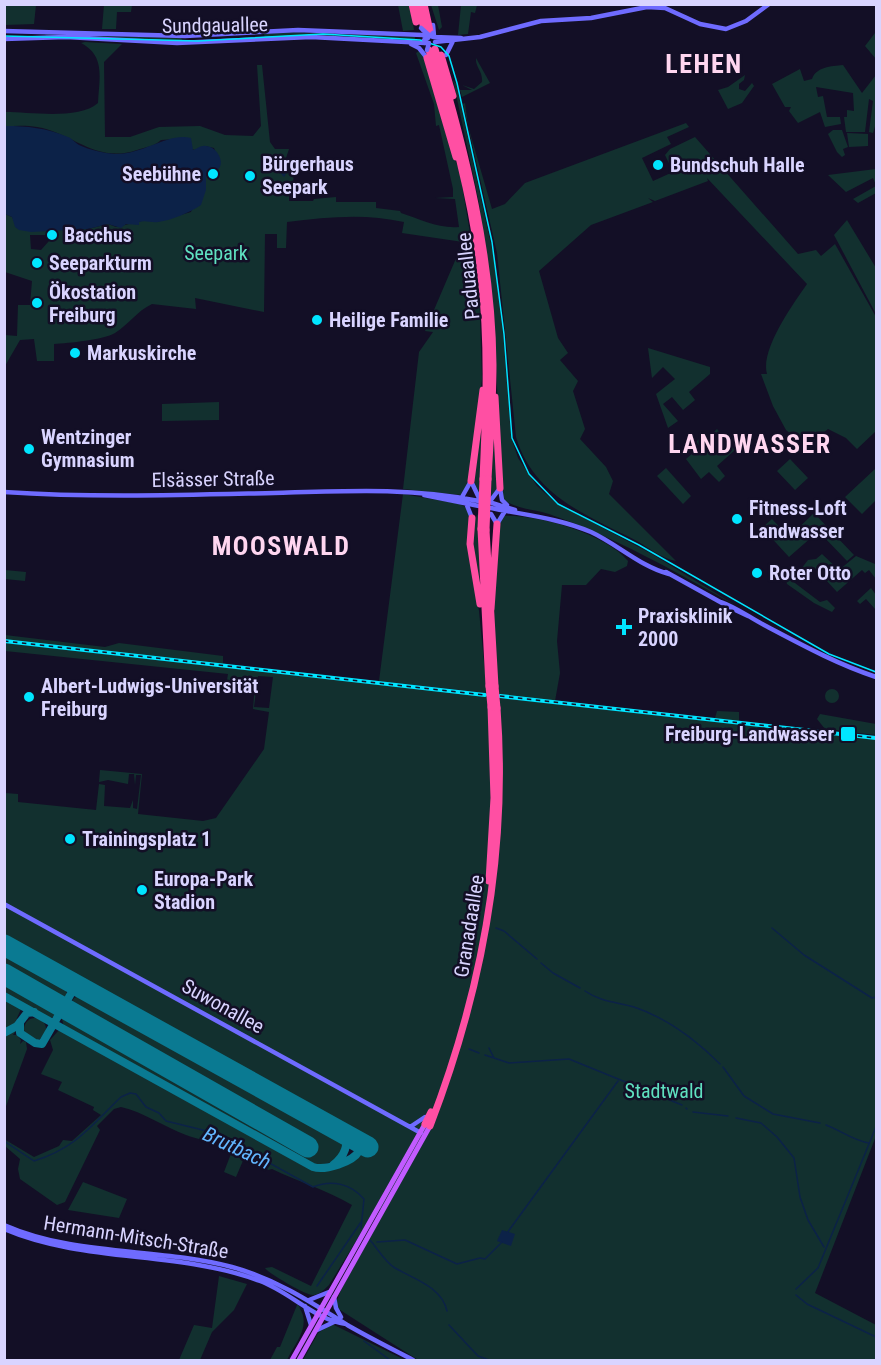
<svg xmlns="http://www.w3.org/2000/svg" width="881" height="1365" font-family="'Roboto Condensed',sans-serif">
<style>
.green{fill:#12302f;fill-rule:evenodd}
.water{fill:#0c2248}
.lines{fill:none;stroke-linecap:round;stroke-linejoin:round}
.stream{stroke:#0c2248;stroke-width:1.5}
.taxiway{stroke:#0a7a92;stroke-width:8}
.runway{stroke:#0a7a92;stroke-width:21}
.secondary{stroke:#6f6bff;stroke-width:4.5}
.primary{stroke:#c25bff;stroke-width:5}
.highway{stroke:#ff4fa3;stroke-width:7}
.tram{stroke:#00e5ff;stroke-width:1.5}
.rail-casing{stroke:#00e5ff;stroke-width:4}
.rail{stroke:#130f26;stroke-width:1.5;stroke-dasharray:4.5;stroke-linecap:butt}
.secondary-bridge{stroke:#6f6bff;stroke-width:4.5}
.highway-bridge{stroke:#ff4fa3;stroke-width:7}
.poi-dot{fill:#00e5ff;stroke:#130f26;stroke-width:2}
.labels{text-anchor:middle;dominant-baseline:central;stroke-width:5;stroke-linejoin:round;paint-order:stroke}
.street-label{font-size:20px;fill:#d9d4ff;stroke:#130f26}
.poi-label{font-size:20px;font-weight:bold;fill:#d9d4ff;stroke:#130f26;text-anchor:start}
.park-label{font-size:20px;fill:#5fe0c0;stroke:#130f26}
.water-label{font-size:21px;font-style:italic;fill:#62b6ff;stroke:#130f26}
.district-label{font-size:26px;font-weight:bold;letter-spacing:1.5px;fill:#ffd6f0;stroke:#130f26}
</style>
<rect width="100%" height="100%" fill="#130f26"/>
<path class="green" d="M4 5H36L34 24 5 25Z
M104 5H132L131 12H117L116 29H102Z
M398 5H410L414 30 403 31Z
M431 5H438L442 27 439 30Z
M461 5H486H477L475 13 471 12 468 34 458 35Z
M288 32 334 33V38H265L264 34Z
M875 33H876V59L865 46Z
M45 34 181 38 183 41 46 36Z
M350 34 415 37V42L350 39Z
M85 42 122 44 104 62 105 137H130L159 127 200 126 225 135 253 136 261 126 257 65H262L270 142 275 149H289L285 161H294L293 190 280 192V195H289V201H313L314 199 336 197V202H376V208L400 211 401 213C420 219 439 229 459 227L455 199 435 198 453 197V189L439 125 436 126 434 104 416 53 419 51 423 55 449 144 460 172 479 289 482 379 469 482 461 495 403 489 419 352 433 332 425 331 463 242 402 233 404 222C365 213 327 217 287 222L286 248H277V234H265L264 312 195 298 196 309 152 304C137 311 128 325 115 333 103 340 69 343 54 344V361H37L34 339 20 340 5 366V335L17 336 18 305H30L32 281 5 272V214L12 217 15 222 52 230 88 229 108 224 116 227 146 220 156 222 191 212 206 176 220 163 214 148 205 146 195 150 191 149V138L161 140C154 147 145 147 137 150 96 164 73 133 37 127 27 125 15 126 5 126V112C30 112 79 120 98 103 99 79 106 56 81 43ZM30 235H49V241L41 250 31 249Z
M476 58 490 83 462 97 460 90H472L462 85 474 89 482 82C483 71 475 67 476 58Z
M843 65 862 93 876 75V123L873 133 869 132 873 101 869 99 865 132H846L844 117H847V110L854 111 853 93 816 87 818 97 823 96 827 117H840L841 124 825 127 820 112 798 123 789 111 791 107H785L772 84 800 69 804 81 812 79C816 67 831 66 843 65Z
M745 75 744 80 739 84V89L745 91 752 83 754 86 742 103 728 109 718 90 728 87Z
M453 80 456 83 493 254 503 334 511 437 518 458 537 486 556 503 652 554 735 605C674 571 615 537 549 514 534 509 513 509 502 498L494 320 479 203Z
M465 103 468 126 492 209 505 204 525 183 686 123 689 127 667 137 671 144 642 158 653 181 673 172 665 155 670 149 695 137 798 254 816 250 821 256 835 244 876 317V431L857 449 846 438 828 429 806 447 786 430 773 406 761 374H767C760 350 793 304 807 284L707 178 708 181 655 201 648 198 653 202 591 225 539 271 558 338 568 353 560 360 578 381 573 391 585 429 580 439 606 467 613 481 609 494 676 561C662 559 648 547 635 540 586 515 533 495 516 437L497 253 463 104Z
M833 130H842L848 147 843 149 845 155 842 157 837 152 828 134Z
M847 133 868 134V146L849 147Z
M876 169V185L873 178 846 192 828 175Z
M876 186V193L858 203 853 199Z
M847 220 876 268V314L834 235Z
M648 348 710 367V374L689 392 695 400 683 410 672 397 663 404 678 421 668 428 656 394 675 379 663 367 652 378Z
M483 398 479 495 473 478Z
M219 402V420L162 421V404Z
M493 404 497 489 490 498Z
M717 429 735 450 717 466 725 476 719 482 709 472 701 479 686 459 700 447 696 442 700 438 704 441Z
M790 459 808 478 795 490 777 471Z
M666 468 691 496 683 504 657 476Z
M875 469 876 500 862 514 845 497Z
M403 494 460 504 467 508 470 517 468 547 479 611 487 693 379 681Z
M479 513 480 596C477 575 463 529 479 513Z
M814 513 854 555 847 561 822 535 817 539 813 536 789 557 766 532 761 536 757 532 772 519 789 537Z
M503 516C537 514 606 534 628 561L627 566 615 572 601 569 586 585H562L557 641 560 673 555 701 499 694 493 629 498 524Z
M822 554 839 570 856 556 875 564 876 579 869 570 865 573 862 570 837 592 814 567 806 574 801 569 808 560 816 559Z
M5 570 26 572 25 581 5 579Z
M794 573 796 575 791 580 820 602 827 600 835 608 832 612 814 603 787 584 786 580Z
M871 588 876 595V610L866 599 860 604 857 601Z
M5 635 105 647 119 643 223 656V664L5 640Z
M5 643 487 696V707L500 708V698L876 739V1136L815 1293 876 1325V1360H418L337 1308V1300L341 1290 384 1211 377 1207 329 1285C325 1289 319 1295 313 1295 307 1296 268 1273 265 1268L272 1267 311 1286 352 1205C327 1190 299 1182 272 1169L268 1170C249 1145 213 1145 186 1135 165 1127 143 1112 121 1107L114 1109 97 1126 100 1130 65 1202 57 1205 20 1179 18 1169 20 1159 5 1146 4 1139 34 1157 59 1146 63 1140 72 1141 101 1115 93 1110 94 1107 58 1090 62 1082 41 1074 53 1050 50 1040 59 1030 315 1170C336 1172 362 1160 372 1142L5 937V793L18 794V802L96 810 99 784 105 785 104 806 130 808 133 800V808L137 809 141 775H136L135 785 134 774H129L128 784 108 780 99 782 100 770 142 774 138 814 203 821 216 818 264 749 269 712 253 709 255 684 227 680 228 674 5 651ZM258 676 273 677 269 708 254 707Z
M825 696a7 7 0 1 1 14 0a7 7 0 1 1-14 0Z
M717 711 739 712V721L715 718Z
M820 714 876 724V735L825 729 817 719Z
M5 953 65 987 67 994 54 1017 48 1018 5 994Z
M81 995 342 1141 344 1148 337 1161 315 1166 64 1027 62 1019 74 998Z
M5 998 21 1009 13 1027 5 1032Z
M24 1029a11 11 0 1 1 22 0a11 11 0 1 1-22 0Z
M16 1031 13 1035H17L21 1040 20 1044 23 1041 26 1042 27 1049 5 1109V1035Z
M232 1151 245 1156 236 1177 224 1172Z
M83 1182 127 1199 119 1218 68 1210Z
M219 1276 247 1284 234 1310 212 1332 200 1360H179L194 1325 212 1328Z
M295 1302 306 1313 299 1307C312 1326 295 1343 287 1360H270L277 1347H280L297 1305Z
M330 1325H334L405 1360H303L318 1333Z"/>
<path class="water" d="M5 126C27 126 47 128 68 137 72 138 75 143 79 145 90 150 103 153 115 154 143 155 168 132 191 138L193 150C197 149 201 145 206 146 218 147 226 164 217 170 216 171 207 175 206 176V190L201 205C189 213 172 220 158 222 151 223 146 220 139 222V225L126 224 121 228 108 224 88 229 31 232 19 230 15 227 12 217 5 214Z
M502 1230 515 1234 511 1246 497 1241Z"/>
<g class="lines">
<path class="stream" d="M272 156 274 164 284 176 288 166
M496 928 504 931 537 959
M772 928 804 955 872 998 876 997
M541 963 553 973 580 988
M585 991C601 1002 616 1002 634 1007 667 1018 695 1039 720 1064
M489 1048 494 1058
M469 1049 479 1053
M485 1055 509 1063 569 1059 682 1105
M723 1067 744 1096 773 1114 820 1123
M686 1108 687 1109
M693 1112 728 1116
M736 1118 761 1123 777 1137 794 1158 800 1197 808 1220 824 1247
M826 1125C840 1130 854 1141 869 1143
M4 1141 34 1161C76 1148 91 1126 121 1097L130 1093 136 1094 146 1107 159 1113 166 1121 215 1133 313 1187C332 1179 351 1184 364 1199L361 1228
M507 1233 618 1081
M370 1240C377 1248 386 1263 395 1268 414 1279 442 1287 447 1311
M377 1242 405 1240 457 1264 480 1258 485 1259 502 1242
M317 1286 361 1222
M796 1289 818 1268 876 1127
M796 1295 807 1304 876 1337
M449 1325 478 1356 489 1360
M364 1341 390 1360"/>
<path class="taxiway" d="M4 996 313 1167C325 1171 353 1162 359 1151L357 1141
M20 1022V1033L35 1043 42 1044 76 985
M4 1033 17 1026 27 1013 34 1012
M333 1165C344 1157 351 1143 342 1132"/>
<path class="runway" d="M4 945 368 1147
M4 974 308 1147"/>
<path class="secondary" d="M433 25 434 36
M4 31 185 36 298 30 423 35
M434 37 461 38
M4 39 66 37 177 43 311 37 425 43
M435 42 480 37 541 21 591 18 647 7 665 8 700 24 726 29 746 21 769 4
M411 44 419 48 427 58
M446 55 453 41
M471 481 479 498
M500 488 502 500 507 505
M4 492C94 498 185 495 274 493 343 491 411 487 479 501
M424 495 479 506
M462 497 471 481
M491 500 500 488
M466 503 472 518
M492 503 515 510
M491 508C525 515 558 518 591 532 617 544 641 567 669 574
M491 514 497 524
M497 524 505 511
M666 572 722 603
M721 602C738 608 750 618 766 626 802 645 837 664 876 677
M729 607 748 616
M4 904 421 1133
M410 1127 425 1117
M4 1225C77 1257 156 1247 232 1267 276 1279 311 1302 349 1326 370 1338 392 1349 413 1360
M4 1229C86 1264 178 1250 260 1281 290 1292 315 1320 346 1324
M334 1297 336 1308 341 1317
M309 1300 329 1292
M305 1306 311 1325
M317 1330 334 1322"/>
<path class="primary" d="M292 1360 425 1124
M299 1360 430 1126"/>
<path class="highway" d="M412 4 416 22
M418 4 424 29
M424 4 430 31
M435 49C466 152 492 257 493 365 493 403 490 441 488 479
M429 50C451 124 473 200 481 277 489 344 486 412 483 479
M441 55 453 96
M427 58 456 157
M495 397 500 488
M471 481 483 390
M472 518 470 544 480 604
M481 529 489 686
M486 530 495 686
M491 609 497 524
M489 881 494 798 491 707
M425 1124 431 1112
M430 1126C482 991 508 853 497 708"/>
<path class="tram" d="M4 36 198 41 323 34 420 40 441 47 449 56 457 83 492 242 504 334 512 438 529 474 558 504 639 545 829 654 876 672"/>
<g class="rail-casing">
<path id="rail" d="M4 641 485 695
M500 696 876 738"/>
</g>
<use href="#rail" class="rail"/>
<path class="secondary-bridge" d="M421 28 430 36
M433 33 430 36 434 37
M423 35 428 38 424 40
M425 43H429L427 50"/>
<path class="highway-bridge" d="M481 529 483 479
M486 530 488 479
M489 686 491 707
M495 686 497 708"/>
</g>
<g class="poi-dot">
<circle cx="658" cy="165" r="6"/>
<circle cx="213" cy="174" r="6"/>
<circle cx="250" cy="176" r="6"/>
<circle cx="52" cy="235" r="6"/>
<circle cx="37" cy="263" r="6"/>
<circle cx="37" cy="303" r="6"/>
<circle cx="317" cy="320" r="6"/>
<circle cx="75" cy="353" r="6"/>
<circle cx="29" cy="449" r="6"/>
<circle cx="737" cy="519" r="6"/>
<circle cx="757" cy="573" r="6"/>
<path d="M621 618h6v6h6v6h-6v6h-6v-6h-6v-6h6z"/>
<circle cx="29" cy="697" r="6"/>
<rect x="840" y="726" width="16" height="16" rx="3"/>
<circle cx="70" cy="839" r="6"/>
<circle cx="142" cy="890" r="6"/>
</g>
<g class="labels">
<g class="street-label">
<text transform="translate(215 25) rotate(-1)">Sundgauallee</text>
<text transform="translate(468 276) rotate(-96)">Paduaallee</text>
<text transform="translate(213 479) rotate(-1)">Elsässer Straße</text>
<text transform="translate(469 926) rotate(-81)">Granadaallee</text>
<text transform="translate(223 1006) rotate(29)">Suwonallee</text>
<text transform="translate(136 1237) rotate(9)">Hermann-Mitsch-Straße</text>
</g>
<g class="poi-label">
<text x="262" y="164">Bürgerhaus<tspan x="262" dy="23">Seepark</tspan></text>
<text x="670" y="165">Bundschuh Halle</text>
<text x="201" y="174" text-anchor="end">Seebühne</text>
<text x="64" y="235">Bacchus</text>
<text x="49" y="263">Seeparkturm</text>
<text x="49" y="292">Ökostation<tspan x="49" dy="23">Freiburg</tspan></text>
<text x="329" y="320">Heilige Familie</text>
<text x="87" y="353">Markuskirche</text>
<text x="41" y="437">Wentzinger<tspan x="41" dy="23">Gymnasium</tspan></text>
<text x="749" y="508">Fitness-Loft<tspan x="749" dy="23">Landwasser</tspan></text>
<text x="769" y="573">Roter Otto</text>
<text x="638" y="616">Praxisklinik<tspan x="638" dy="23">2000</tspan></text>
<text x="41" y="686">Albert-Ludwigs-Universität<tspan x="41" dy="23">Freiburg</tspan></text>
<text x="834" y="734" text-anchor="end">Freiburg-Landwasser</text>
<text x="82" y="839">Trainingsplatz 1</text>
<text x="154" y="879">Europa-Park<tspan x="154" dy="23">Stadion</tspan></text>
</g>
<g class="park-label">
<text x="216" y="253">Seepark</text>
<text x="664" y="1091">Stadtwald</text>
</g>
<g class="water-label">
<text transform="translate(237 1148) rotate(25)">Brutbach</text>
</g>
<g class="district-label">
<text x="704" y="64">LEHEN</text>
<text x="750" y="444">LANDWASSER</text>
<text x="281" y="546">MOOSWALD</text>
</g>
</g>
<rect width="881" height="1365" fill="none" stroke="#d9d4ff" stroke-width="12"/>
</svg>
